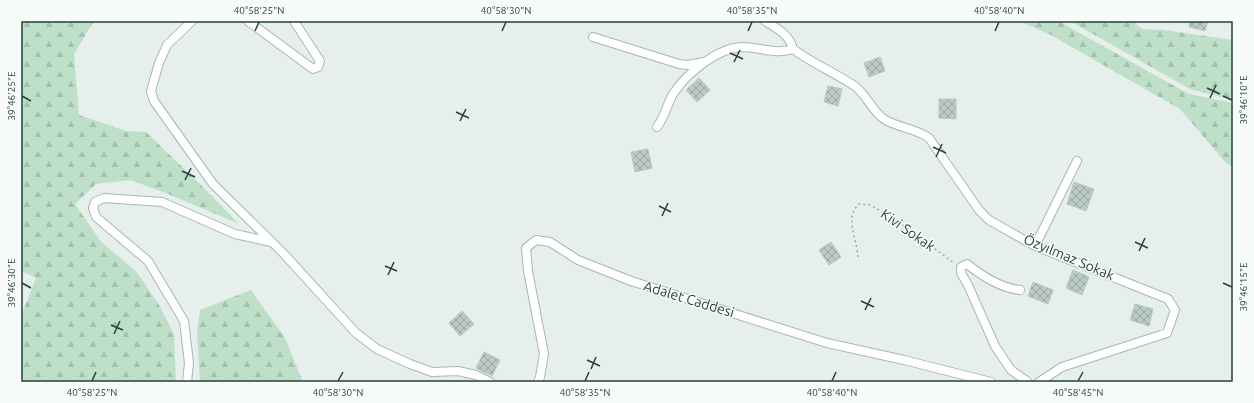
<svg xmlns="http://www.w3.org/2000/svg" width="1254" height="403" font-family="Ubuntu,sans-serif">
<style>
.forest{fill:url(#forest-firs)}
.building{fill:url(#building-cross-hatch);stroke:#b8c9c2}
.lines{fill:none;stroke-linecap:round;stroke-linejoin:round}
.minor-casing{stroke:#a8b8b2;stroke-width:10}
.path{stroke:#86b3a5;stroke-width:1.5;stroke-dasharray:2 3;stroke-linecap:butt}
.minor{stroke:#fff;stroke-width:8}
.ticks{fill:none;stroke:#24423a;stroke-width:1.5}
.labels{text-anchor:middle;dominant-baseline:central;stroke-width:3;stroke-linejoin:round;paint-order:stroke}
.street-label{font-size:14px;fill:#24423a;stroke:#f7fbf9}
.neatline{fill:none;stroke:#24423a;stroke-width:1.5}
.ticks-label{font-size:10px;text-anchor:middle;fill:#24423a}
</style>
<defs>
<pattern id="forest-firs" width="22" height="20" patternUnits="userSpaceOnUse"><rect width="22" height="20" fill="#bfe0c8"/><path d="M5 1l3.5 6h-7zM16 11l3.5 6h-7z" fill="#a4c1ad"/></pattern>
<pattern id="building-cross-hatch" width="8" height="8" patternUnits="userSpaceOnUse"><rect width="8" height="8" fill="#bbcac4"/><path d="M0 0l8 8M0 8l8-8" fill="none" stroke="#98a6a0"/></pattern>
</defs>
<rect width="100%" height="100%" fill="#e6efeb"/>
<path class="forest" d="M21 21H94L74 54 79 115 126 131 146 132 205 189 239 224 166 193 130 180 96 184 75 204 101 242 136 271 159 305 174 334 176 382H21V316L36 278 21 271Z
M1019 21H1058L1189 94 1233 103V167L1225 162 1180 109 1049 34Z
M1070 21H1133L1142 29 1164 30 1233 40V100L1190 89Z
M251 290 285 338 303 382H200L197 332 200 310Z"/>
<path class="building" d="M1190 21H1208L1205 31 1189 27Z
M880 57 885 71 869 77 864 63Z
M699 78 710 90 697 102 686 90Z
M828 86 842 89 838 106 824 102Z
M939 99H956V119L939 118Z
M648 149 652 168 635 172 631 152Z
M1074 182 1094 189 1086 211 1067 204Z
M831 242 841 257 829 265 819 250Z
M1073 270 1089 277 1082 295 1066 288Z
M1033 282 1053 290 1048 304 1028 296Z
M1135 304 1153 309 1149 326 1130 320Z
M462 311 474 324 460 336 449 323Z
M484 352 500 360 492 376 476 368Z"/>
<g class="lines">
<g class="minor-casing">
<path id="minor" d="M192 21 167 45 159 63 151 91 154 101 213 184 284 254 356 333 377 349 410 364 432 372 458 371 476 375 490 382
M248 21 313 69 318 67 320 61 294 21
M765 21C778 29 789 34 793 49
M593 37 679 64 688 65 704 62
M793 49C813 64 836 73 856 87 867 96 873 112 884 119 898 128 915 128 929 138L979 210 989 220 1035 246 1168 299 1175 310 1167 333 1062 367 1039 382
M657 127C665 117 667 104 673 94 686 74 717 48 742 47 760 47 775 55 793 49
M1035 246 1077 161
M1020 290C1000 288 982 276 967 264L961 267V273L968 285 995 346 1011 370 1028 382
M187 382 189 363 184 321 148 261 96 217 93 208 95 202 104 198 162 202 235 234 271 242
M538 382 540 377 544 354 528 271 526 248 536 240 550 242 578 260 631 281 827 343 904 360 991 382"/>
</g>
<path class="path" d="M858 257C857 239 844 217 859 204L870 205 890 216 954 263"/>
<use href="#minor" class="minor"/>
</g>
<path class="ticks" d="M255 31 259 22M502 31 506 22M748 31 752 22M995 31 999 22M730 53 743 59M734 62 740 50M1207 88 1220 94M22 96 31 101M1223 96 1232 100M1210 98 1216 85M456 112 469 118M460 121 466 109M933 147 946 153M936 157 942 144M182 171 195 177M185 180 191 168M659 206 671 212M662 216 668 203M1135 242 1148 248M1139 251 1145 238M385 266 397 271M388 275 394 262M22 283 31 288M1223 283 1232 287M861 301 874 307M865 310 871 298M111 325 123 330M114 334 120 321M587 360 600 366M591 369 596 357M92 381 96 372M338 381 343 372M585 381 589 372M832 381 836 372M1078 381 1083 372"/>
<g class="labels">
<g class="street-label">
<text transform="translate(908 230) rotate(35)">Kivi Sokak</text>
<text transform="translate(1069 257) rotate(23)">Özyılmaz Sokak</text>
<text transform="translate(689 299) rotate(17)">Adalet Caddesi</text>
</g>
</g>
<rect width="1254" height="403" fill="none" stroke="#f7fbf9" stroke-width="44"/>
<rect x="22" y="22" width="1210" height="359" class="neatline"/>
<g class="ticks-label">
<text x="259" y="14">40°58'25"N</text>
<text x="506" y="14">40°58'30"N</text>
<text x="752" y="14">40°58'35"N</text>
<text x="999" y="14">40°58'40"N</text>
<text transform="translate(11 96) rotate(-90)" y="4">39°46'25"E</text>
<text transform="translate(1243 100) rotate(-90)" y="4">39°46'10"E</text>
<text transform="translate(11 283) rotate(-90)" y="4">39°46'30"E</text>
<text transform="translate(1243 287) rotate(-90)" y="4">39°46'15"E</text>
<text x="92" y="396">40°58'25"N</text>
<text x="338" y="396">40°58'30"N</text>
<text x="585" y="396">40°58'35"N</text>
<text x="832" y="396">40°58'40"N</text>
<text x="1078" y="396">40°58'45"N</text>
</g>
</svg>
